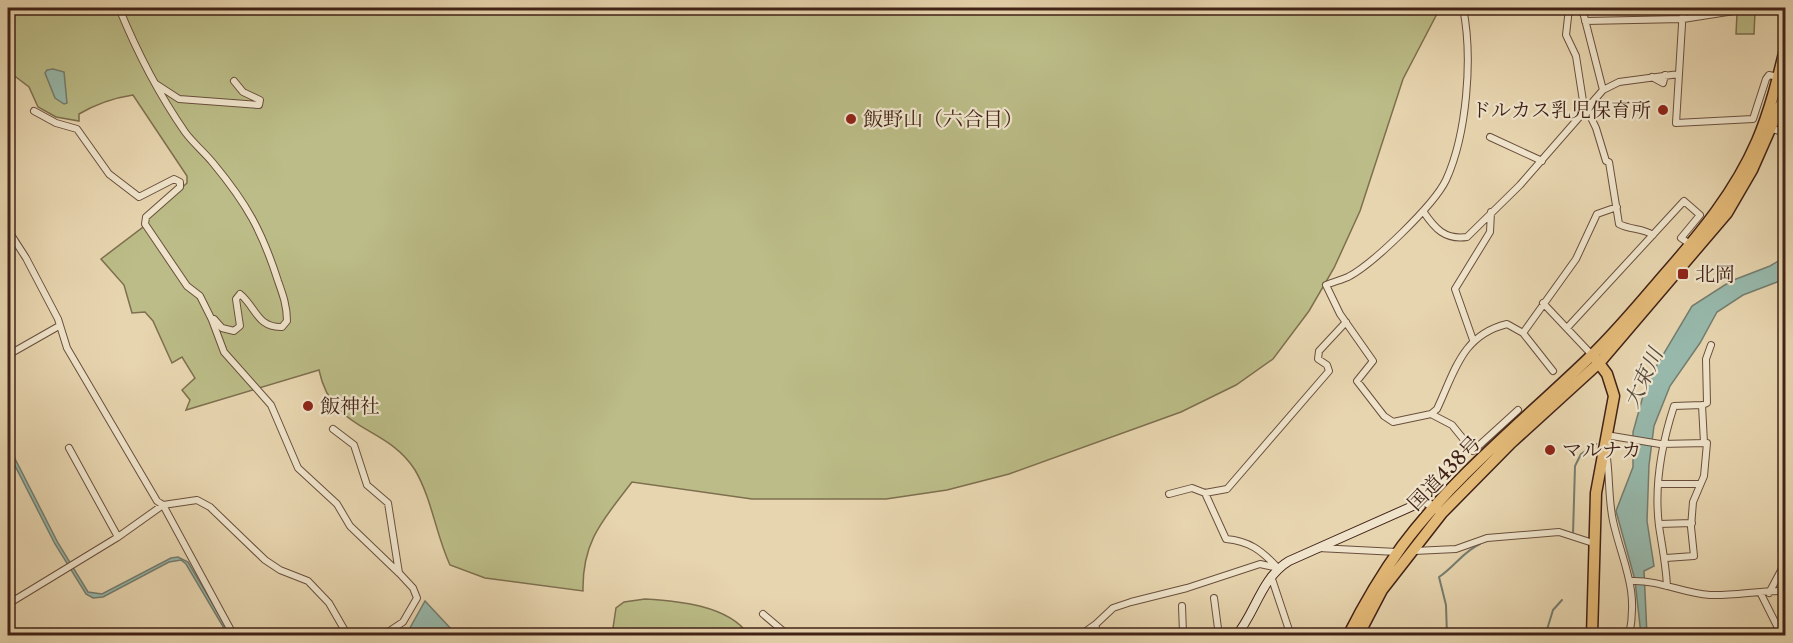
<svg xmlns="http://www.w3.org/2000/svg" width="1793" height="643" font-family="'Libre Caslon Text','Noto Serif JP',serif">
<style>
.green{fill:#bbbc87;stroke:#7e6f4f;stroke-width:1.5}
.water{fill:#97b9ac;stroke:#757d70;stroke-width:1.5}
.lines{fill:none;stroke-linecap:round;stroke-linejoin:round}
.stream{stroke:#757d70;stroke-width:2}
.street-casing{stroke:#6a4f3d;stroke-width:8}
.secondary-casing{stroke:#412217;stroke-width:10}
.highway-casing{stroke:#412217;stroke-width:13}
.street{stroke:#efe4cb;stroke-width:6}
.secondary{stroke:#efe4cb;stroke-width:8}
.highway{stroke:#e4ba78;stroke-width:10}
.poi-dot{fill:#8f2418;stroke:#efe4cb;stroke-width:2}
.labels{text-anchor:middle;dominant-baseline:central;stroke-width:4.5;stroke-linejoin:round;paint-order:stroke}
.poi-label{font-size:20px;fill:#412217;stroke:#efe4cb;text-anchor:start}
.street-label{font-size:20px;fill:#412217;stroke:#efe4cb}
.water-label{font-size:21px;font-style:italic;fill:#56483c;stroke:#efe4cb}
</style>
<rect width="100%" height="100%" fill="#e7d5af"/>
<filter id="stains"><feTurbulence type="fractalNoise" baseFrequency=".00333" numOctaves="4"/><feColorMatrix values="0 0 0 0 .2 0 0 0 0 .09 0 0 0 0 .02 0 0 0 .5 -.17"/></filter>
<radialGradient id="worn" r=".72"><stop offset=".6" stop-color="#630" stop-opacity="0"/><stop offset="1" stop-color="#630" stop-opacity=".3"/></radialGradient>
<path class="green" d="M8 8H1440L1403 79 1360 211 1334 268 1309 311 1273 359 1236 385 1181 412 1009 474 947 490 886 499H752L632 482C603 520 582 541 583 591L485 578 450 565C436 535 432 499 415 470 386 424 332 433 319 370L186 410 190 400 182 390 195 378 182 357 172 363 153 321 145 312 132 313 124 285 101 259 147 224 148 219 187 183V176L133 95C113 98 96 104 79 114V121L56 117 38 107 29 87 8 71Z
M1755 12 1754 34H1736L1737 14Z
M645 599C678 601 728 605 749 635H617L613 628 616 608 624 602Z"/>
<path class="water" d="M53 69 64 72 67 103 64 104 55 98 45 73 47 70Z
M1785 257V279L1743 295 1717 312 1700 343 1670 386 1654 426 1649 465 1647 521 1654 566 1644 571 1647 635H1641L1635 580 1616 511 1633 467V432L1643 396 1651 375 1692 306 1731 281 1770 266Z
M8 445 58 543 88 592 102 594 171 558 178 557 188 562 231 635H228L186 564 181 560 169 562 103 597 93 598 86 594 55 544 8 452Z
M425 601 453 631 486 635H406Z"/>
<g class="lines">
<path class="stream" d="M1626 450 1635 451
M1573 534 1575 466 1581 454 1596 444
M1447 636 1446 605 1439 577C1454 567 1465 550 1480 544
M1545 636 1553 610 1562 600"/>
<g class="street-casing">
<path id="street" d="M119 8C137 52 158 93 185 132 193 143 204 152 213 163 247 204 262 231 278 281 283 295 287 306 287 321L282 327C257 328 256 307 240 294L236 299 240 326 234 331 222 328 214 319 212 320 224 352 271 405 298 468 337 504 350 526 400 574 413 588 417 598 403 622 382 636
M1463 8C1473 57 1467 134 1446 180 1434 205 1373 264 1348 277 1341 280 1333 282 1326 285L1340 314 1373 361 1357 381 1384 416 1393 422 1431 414 1437 409C1455 371 1462 335 1507 324L1523 333 1553 371
M1569 8 1566 35 1576 56 1583 101 1596 128 1606 161 1609 162 1619 224C1630 230 1643 228 1653 235
M1683 8 1676 123 1753 119 1766 79 1769 75 1778 77
M1585 21 1683 19 1753 8
M1652 77 1663 83 1665 75
M156 84 179 99 259 105 260 100 243 92 234 81
M1603 90 1619 82 1679 74
M34 111 56 123 77 129 109 174 139 197 174 179 180 182V187L146 217 145 224 187 286 200 296 212 320
M1769 128 1786 133
M1490 137 1542 161
M1423 211C1435 229 1445 240 1467 237L1520 185 1603 90 1582 8
M8 230 26 258 58 319 67 348 157 501 163 505 234 636
M1543 303 1592 355
M1567 328 1684 201 1700 215 1681 238 1690 244
M1523 333 1576 259 1597 214 1617 207
M1473 340 1455 289 1490 232 1491 212
M8 355 59 326
M1702 405 1707 403 1706 359 1711 345
M1431 414 1452 425 1473 451 1518 410
M333 429 354 445 367 485 388 503 399 573
M1606 435 1660 444 1707 443 1704 476 1693 502 1691 527 1694 556 1666 558
M69 448 118 537
M1606 451C1610 474 1608 498 1613 521 1623 565 1639 588 1629 636
M1658 484H1700
M1205 493 1226 539C1249 541 1261 550 1277 567
M1169 494 1192 488 1205 493 1227 489 1329 371 1327 365 1318 359 1319 351 1346 322
M1659 524 1692 523
M1318 548 1397 552
M1414 551 1456 549 1487 538 1559 532 1593 543
M1271 576 1291 636
M1632 581C1659 580 1682 593 1710 595 1735 596 1761 590 1786 591
M1667 586C1666 565 1662 546 1659 526 1654 486 1662 443 1674 406L1702 405 1704 443
M1769 593 1786 561
M1761 594 1782 636
M1214 598 1219 636
M8 604 118 537 163 505 197 500 210 507 265 560 280 570 308 581 329 603 348 636
M1182 606 1183 633 1199 636
M763 614 789 636
M1079 636 1096 624 1113 608 1131 602 1187 588 1260 564 1278 568
M1095 636 1096 624"/>
</g>
<g class="secondary-casing">
<path id="secondary" d="M1236 636C1256 612 1261 578 1289 561L1424 501 1438 510"/>
</g>
<g class="highway-casing">
<path id="highway" d="M1348 636C1364 604 1381 575 1402 546 1455 475 1527 418 1591 356 1617 331 1640 303 1664 275 1700 234 1735 192 1757 141 1770 111 1778 78 1786 45
M1358 636 1382 590 1442 513 1511 443 1600 362 1727 213 1752 170 1786 93
M1592 636 1596 493 1614 396 1607 374 1595 358"/>
</g>
<use href="#street" class="street"/>
<use href="#secondary" class="secondary"/>
<use href="#highway" class="highway"/>
</g>
<g class="poi-dot">
<circle cx="1663" cy="110" r="6"/>
<circle cx="851" cy="119" r="6"/>
<rect x="1677" y="268" width="12" height="12" rx="3"/>
<circle cx="308" cy="406" r="6"/>
<circle cx="1550" cy="450" r="6"/>
</g>
<g class="labels">
<g class="poi-label">
<text x="1651" y="110" text-anchor="end">ドルカス乳児保育所</text>
<text x="863" y="119">飯野山（六合目）</text>
<text x="1695" y="274">北岡</text>
<text x="320" y="406">飯神社</text>
<text x="1562" y="450">マルナカ</text>
</g>
<g class="street-label">
<text transform="translate(1444 473) rotate(-46)">国道438号</text>
</g>
<g class="water-label">
<text transform="translate(1643 378) rotate(-65)">大束川</text>
</g>
</g>
<rect width="1793" height="643" fill="none" stroke="#e7d5af" stroke-width="30"/>
<rect x="9" y="9" width="1775" height="625" fill="none" stroke="#412217" stroke-width="3"/>
<rect x="15" y="15" width="1763" height="613" fill="none" stroke="#412217" stroke-width="1.5"/>
<rect width="100%" height="100%" filter="url(#stains)"/>
<rect width="100%" height="100%" fill="url(#worn)"/>
</svg>
